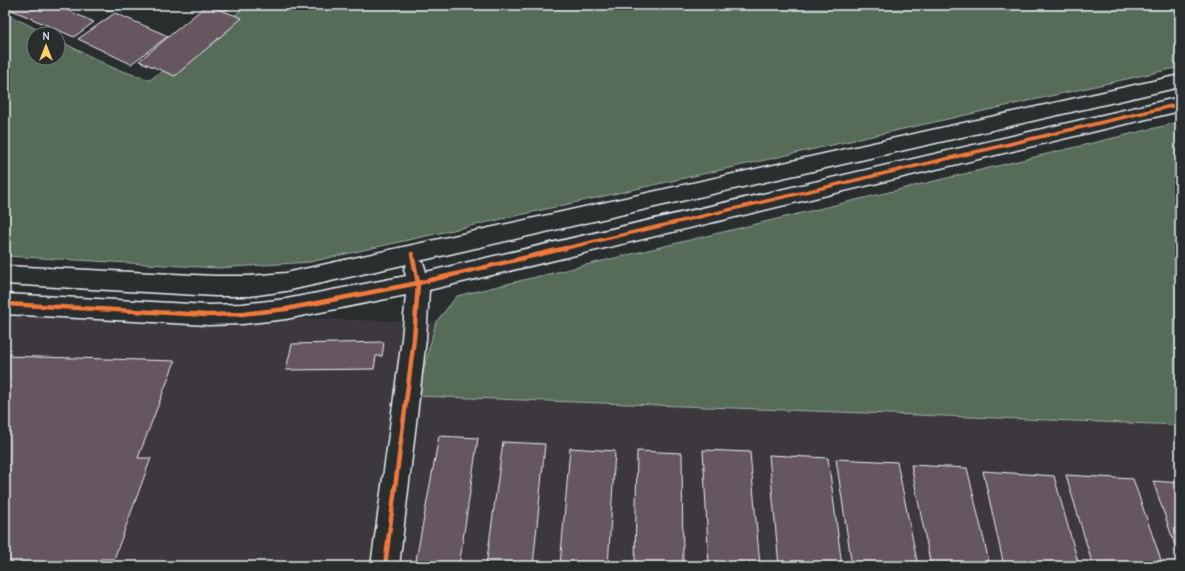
<svg xmlns="http://www.w3.org/2000/svg" width="1185" height="571" font-family="'Comic Neue',sans-serif">
<style>
.built{fill:#3c393d}
.green{fill:#566c58;stroke:#9faea8}
.building{fill:#665660;stroke:#e8f1f8}
.lines{fill:none;stroke-linecap:round;stroke-linejoin:round}
.minor-casing{stroke:#e8f1f8;stroke-width:3}
.minor{fill:#2a2d2e;fill-rule:evenodd}
.cycleway-far1-casing{stroke:#2a2d2e;stroke-width:5.5}
.cycleway-casing{stroke:#2a2d2e;stroke-width:7}
.cycleway-far1{stroke:#f17a3a;stroke-width:3.5}
.cycleway{stroke:#f17a3a;stroke-width:4.5}
</style>
<rect width="100%" height="100%" fill="#2a2d2e"/>
<filter id="ink" filterUnits="userSpaceOnUse"><feTurbulence type="fractalNoise" baseFrequency=".025" numOctaves="2"/><feDisplacementMap in="SourceGraphic" scale="8" xChannelSelector="R" yChannelSelector="G"/><feConvolveMatrix kernelMatrix="1 2 1 2 8 2 1 2 1" color-interpolation-filters="sRGB"/></filter>
<g filter="url(#ink)">
<path class="built" d="M5 311 436 322 417 396 1180 425V566H5Z"/>
<path class="green" d="M248 5H1180V67L310 262 218 268 5 256V13L46 34H34V58H58V40L113 68 150 80Z
M1180 122V425L417 396 436 322 457 296Z"/>
<path class="building" d="M5 5H55L94 22 74 37 5 7Z
M119 5 111 12 95 6 96 5Z
M207 5 242 18 175 76 139 61Z
M215 5H232L227 10Z
M115 13 168 36 131 64 78 39Z
M384 342 382 356H376L374 369 286 370 292 344Z
M5 356 175 361 138 458H151L114 559H100L98 566H5Z
M439 436 478 438 459 566H415Z
M503 442 545 444 533 566H486Z
M570 448 615 451 608 566H560Z
M703 450 750 452 760 566H709Z
M637 451 682 453 683 566H635Z
M769 455 828 458 842 566H779Z
M836 459 897 462 918 566H852Z
M911 465 967 468 990 566H931Z
M983 471 1054 476 1079 566H1004Z
M1066 475 1133 479 1163 566H1093Z
M1153 481 1180 483V560Z"/>
<g class="lines">
<g class="minor-casing">
<path id="minor" d="M1180 75V87L419 261 423 262 426 272 1180 97V111L429 290 426 339 399 566H371L402 339 406 295 286 319 242 324 208 325 5 314V294L208 305 242 304 286 299 406 276 404 269 407 264 286 291 250 296H215L5 284V266L215 276H250L286 273Z"/>
</g>
<use href="#minor" class="minor"/>
<g class="cycleway-far1-casing">
<path id="cycleway-far1" d="M562 249 1180 104"/>
</g>
<g class="cycleway-casing">
<path id="cycleway" d="M5 304 208 315 242 314 286 309 418 283 566 248
M385 566 414 339 418 283 412 254"/>
</g>
<use href="#cycleway-far1" class="cycleway-far1"/>
<use href="#cycleway" class="cycleway"/>
</g>
</g>
<rect width="1185" height="571" fill="none" stroke="#2a2d2e" stroke-width="20"/>
<rect x="10" y="10" width="1165" height="551" fill="none" stroke="#e8f1f8" stroke-width="1.5" filter="url(#ink)"/>
<g transform="translate(46 46)"><circle r="19" fill="#2a2d2e" stroke="#767b7f"/>
<path d="M0-3L7 15L0 10L-7 15Z" fill="#ffd166"/>
<text y="-6" font-size="11" font-weight="bold" text-anchor="middle" fill="#e8f1f8">N</text>
</g>
</svg>
